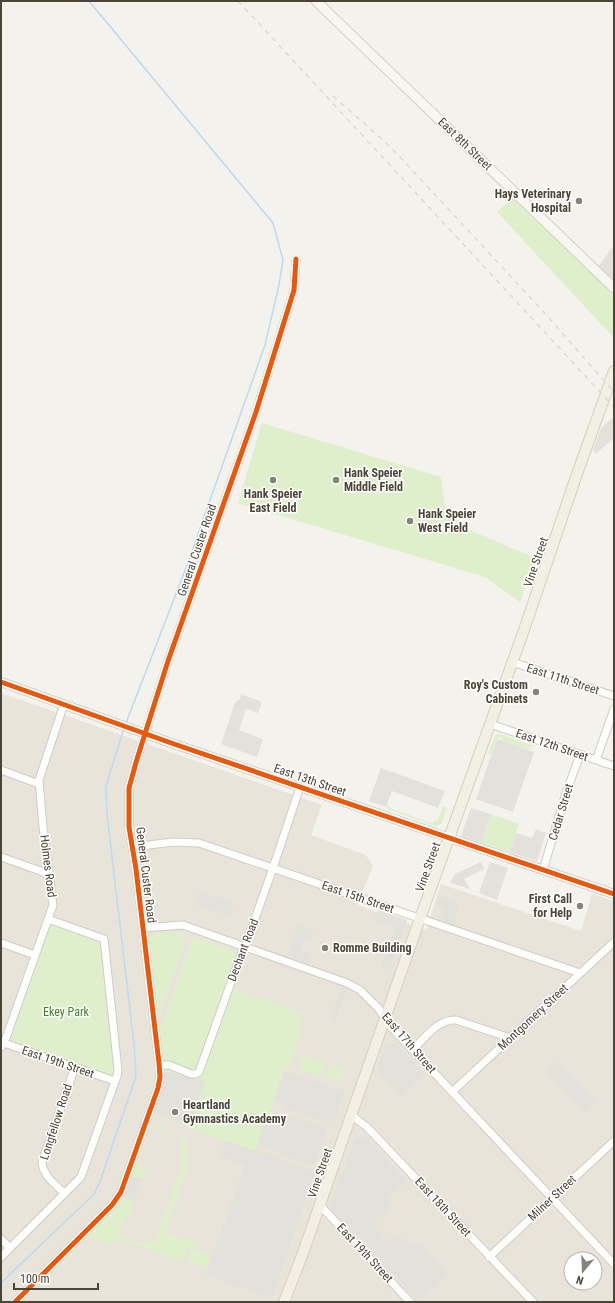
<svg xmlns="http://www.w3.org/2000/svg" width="615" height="1303" font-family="'Roboto Condensed',sans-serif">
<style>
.residential{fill:#e8e4da;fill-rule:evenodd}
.green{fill:#dfefcc}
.parking{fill:#e3e1dc}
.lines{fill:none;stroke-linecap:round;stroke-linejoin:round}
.stream{stroke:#bbdaf3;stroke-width:1.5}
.minor-casing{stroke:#cfcdc7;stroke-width:9}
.tertiary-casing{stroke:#cfcdc7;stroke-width:10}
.secondary-casing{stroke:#d3d0c3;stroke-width:11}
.primary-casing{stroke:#d7d0b9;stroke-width:12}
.minor{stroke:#fdfdfc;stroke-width:7}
.tertiary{stroke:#fdfdfc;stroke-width:8}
.secondary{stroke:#f7f6f1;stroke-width:9}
.primary{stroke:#f2efe5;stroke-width:10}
.rail{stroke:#dadad9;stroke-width:1.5;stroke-dasharray:5 5;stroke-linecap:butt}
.cycleway-casing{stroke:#fff;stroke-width:8}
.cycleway{stroke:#e8590c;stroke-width:5}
.poi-dot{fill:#868277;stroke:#fff;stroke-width:1.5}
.labels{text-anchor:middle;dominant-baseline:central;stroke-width:3;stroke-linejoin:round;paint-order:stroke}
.street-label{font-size:12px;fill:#4b4537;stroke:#fff}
.poi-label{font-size:12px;font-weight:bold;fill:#4b4537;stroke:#fff;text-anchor:start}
.park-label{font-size:12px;fill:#428325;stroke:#fff}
</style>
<rect width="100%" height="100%" fill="#f3f2ed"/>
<path class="residential" d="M1 693 322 805 311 835 366 855 373 866 357 905 426 930 441 884 581 931 592 894 614 901V1302H1ZM571 1259H595V1283H571Z"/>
<path class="green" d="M518 193 614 296V334L613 337 497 212Z
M262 423 441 477 445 510 463 527 535 558 520 602 485 577 238 503Z
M497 734H500L534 746V747L531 746 529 750 503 741 501 738H497L491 755H489L488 754 495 736Z
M387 804 392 809 432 823 438 820 443 806 446 807 447 808 441 824 436 826 387 809Z
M491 814 519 824 509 852 481 843Z
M55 926 99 941 102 944 115 1073 113 1075 15 1042 11 1038 49 929Z
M171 931 185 934 181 943 184 944 159 1016H157L151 969 149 936 152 934Z
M193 937 235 951 236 954 195 1071 193 1072 162 1060 158 1034Z
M229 988 303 1013 297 1029 302 1031 290 1064 284 1071 274 1100 271 1110 273 1116 267 1115 255 1151 189 1128 205 1082 181 1074 180 1076C173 1073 165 1074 159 1070L163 1065 195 1074Z
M304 1055 325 1063 320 1076 299 1068Z
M329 1064 344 1070 340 1082 325 1077Z
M149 1125 186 1138 189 1163 165 1232 197 1243 187 1250 182 1261 116 1238 110 1245 85 1236C98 1226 114 1211 122 1197L134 1202 127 1220 124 1219 119 1235 145 1244 146 1241 154 1244 183 1162 181 1154 182 1138 148 1127Z
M134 1162 147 1167 142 1180 129 1175Z
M195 1250 210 1254 206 1267 187 1261 190 1253Z"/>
<path class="parking" d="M614 245V280L598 267Z
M612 418 614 420V438L596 454 593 450 601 428Z
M241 694 262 702 258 713 246 709 239 730 263 739 257 757 221 744 235 703 240 699Z
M497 739 534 752 513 812 476 799Z
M381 768 445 791 438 808 392 791 386 807 369 801Z
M471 808 491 814 481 843 461 836Z
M536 829 546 833 537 861 509 852 516 833 532 838Z
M481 862 484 869 464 879 470 889 450 883 455 874Z
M490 862 508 868 497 900 479 893Z
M199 892 234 904 230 916 195 905Z
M438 897 459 904 453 925 441 921 446 908 435 905Z
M378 910 407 920 390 970 381 966 395 927 373 919Z
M298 925 314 930 311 938 306 936 301 951 312 955 309 964 287 957Z
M342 987 347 989 335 1022 330 1020Z
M395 1043 425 1074 401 1096 376 1070 387 1044 390 1045Z
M557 1061 596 1101 585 1112 546 1072Z
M284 1071 344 1092 334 1119 329 1122 286 1108 284 1103 274 1100Z
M163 1073H173L180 1076 181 1073 205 1082 190 1125 152 1112 162 1081Z
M271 1110 327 1130 314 1165 257 1144 267 1115 273 1116Z
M366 1137 407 1181 386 1199 392 1205 372 1224 388 1241 398 1237 416 1246 420 1245 447 1274 419 1301 331 1211 330 1206 355 1138Z
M226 1141 316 1172 272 1297 206 1274 245 1165 221 1156Z
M129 1175 142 1180 134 1202 122 1197Z"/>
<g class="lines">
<path class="stream" d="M89 1 273 223 283 260 279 285 265 345 186 568 126 723
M1 1283 94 1194 101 1179 136 1076 134 1044 107 814 106 786 124 728"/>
<g class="minor-casing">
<path id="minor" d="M512 662 614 696
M490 724 614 766
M596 760 614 709
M1 770 39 784
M133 847 173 842 199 843 580 973
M1 857 49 874
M543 870 566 793 580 755
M143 928 183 925 347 983 360 990 378 1008 392 1028 614 1264
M1 943 35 955
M1 1042 115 1081
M1 1047 6 1038 53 905 43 827 39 780 64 704
M412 1050C425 1038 438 1019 456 1020L510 1038
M159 1065H169L191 1074H195L199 1072 240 957 245 947 273 868 300 787
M452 1092 614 942
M351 1115 367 1127 533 1302
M64 1193C55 1184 43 1176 42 1162L75 1067
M319 1204 410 1302
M1 1239 10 1248
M1 1257 81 1177 117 1076 118 1070 104 939 48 919
M489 1257 614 1141
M15 1302 112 1205 121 1192 158 1088 160 1077 159 1063 136 869 129 827V788L137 759 168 661 256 412 294 290 296 259"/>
</g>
<g class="tertiary-casing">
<path id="tertiary" d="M1 682 174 744 614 894"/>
</g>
<g class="secondary-casing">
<path id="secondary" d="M316 1 614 288"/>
</g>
<g class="primary-casing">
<path id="primary" d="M284 1302 303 1253 418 924 524 630 577 474 614 371"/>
</g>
<use href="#minor" class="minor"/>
<use href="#tertiary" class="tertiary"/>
<use href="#secondary" class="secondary"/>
<use href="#primary" class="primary"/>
<path class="rail" d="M238 1 614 407
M333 96 383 140 401 158 540 308 614 392"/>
<g class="cycleway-casing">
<path id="cycleway" d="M1 682 174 744 614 894
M15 1302 112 1205 121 1192 158 1088 160 1077 159 1063 136 869 129 827V788L137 759 168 661 256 412 294 290 296 259"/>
</g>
<use href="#cycleway" class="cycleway"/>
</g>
<g class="poi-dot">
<circle cx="579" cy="201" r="4"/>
<circle cx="273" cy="480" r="4"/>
<circle cx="336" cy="480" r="4"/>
<circle cx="410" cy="521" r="4"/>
<circle cx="536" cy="692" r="4"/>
<circle cx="580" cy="906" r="4"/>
<circle cx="325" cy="948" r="4"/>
<circle cx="175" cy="1112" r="4"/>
</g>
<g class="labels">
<g class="street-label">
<text transform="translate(465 144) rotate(44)">East 8th Street</text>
<text transform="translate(197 550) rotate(-71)">General Custer Road</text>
<text transform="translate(536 562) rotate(-71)">Vine Street</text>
<text transform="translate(563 679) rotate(18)">East 11th Street</text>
<text transform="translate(552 745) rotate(19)">East 12th Street</text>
<text transform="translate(310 780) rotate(19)">East 13th Street</text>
<text transform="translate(561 812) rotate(-73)">Cedar Street</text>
<text transform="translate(48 866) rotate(83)">Holmes Road</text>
<text transform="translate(428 867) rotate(-70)">Vine Street</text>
<text transform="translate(146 875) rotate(83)">General Custer Road</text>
<text transform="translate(358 897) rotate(19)">East 15th Street</text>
<text transform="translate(243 950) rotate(-69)">Dechant Road</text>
<text transform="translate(533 1017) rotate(-43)">Montgomery Street</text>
<text transform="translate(409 1043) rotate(49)">East 17th Street</text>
<text transform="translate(58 1062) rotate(19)">East 19th Street</text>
<text transform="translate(56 1122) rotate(-72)">Longfellow Road</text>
<text transform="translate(320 1173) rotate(-71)">Vine Street</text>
<text transform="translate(552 1198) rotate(-43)">Milner Street</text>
<text transform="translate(443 1207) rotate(47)">East 18th Street</text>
<text transform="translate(365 1253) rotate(47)">East 19th Street</text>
</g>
<g class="poi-label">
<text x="571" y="194" text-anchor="end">Hays Veterinary<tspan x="571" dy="14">Hospital</tspan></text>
<text x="344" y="473">Hank Speier<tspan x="344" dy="14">Middle Field</tspan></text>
<text x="273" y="494" text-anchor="middle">Hank Speier<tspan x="273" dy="14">East Field</tspan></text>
<text x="418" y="514">Hank Speier<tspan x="418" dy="14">West Field</tspan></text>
<text x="528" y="685" text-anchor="end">Roy's Custom<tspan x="528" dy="14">Cabinets</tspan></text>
<text x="572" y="899" text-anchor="end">First Call<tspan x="572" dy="14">for Help</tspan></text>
<text x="333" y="948">Romme Building</text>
<text x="183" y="1105">Heartland<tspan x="183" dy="14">Gymnastics Academy</tspan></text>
</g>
<g class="park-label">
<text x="66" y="1012">Ekey Park</text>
</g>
</g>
<rect width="615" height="1303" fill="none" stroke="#4b4537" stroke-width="4"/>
<g transform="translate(583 1271) rotate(199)"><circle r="19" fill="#ffffff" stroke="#b7b5af"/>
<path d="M0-3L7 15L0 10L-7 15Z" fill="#868277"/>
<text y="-6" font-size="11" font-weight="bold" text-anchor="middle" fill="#4b4537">N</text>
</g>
<path d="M14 1283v6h84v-6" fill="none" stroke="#4b4537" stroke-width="2"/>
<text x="20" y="1283" font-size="12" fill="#4b4537" stroke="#ffffff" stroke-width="3" paint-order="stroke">100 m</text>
</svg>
